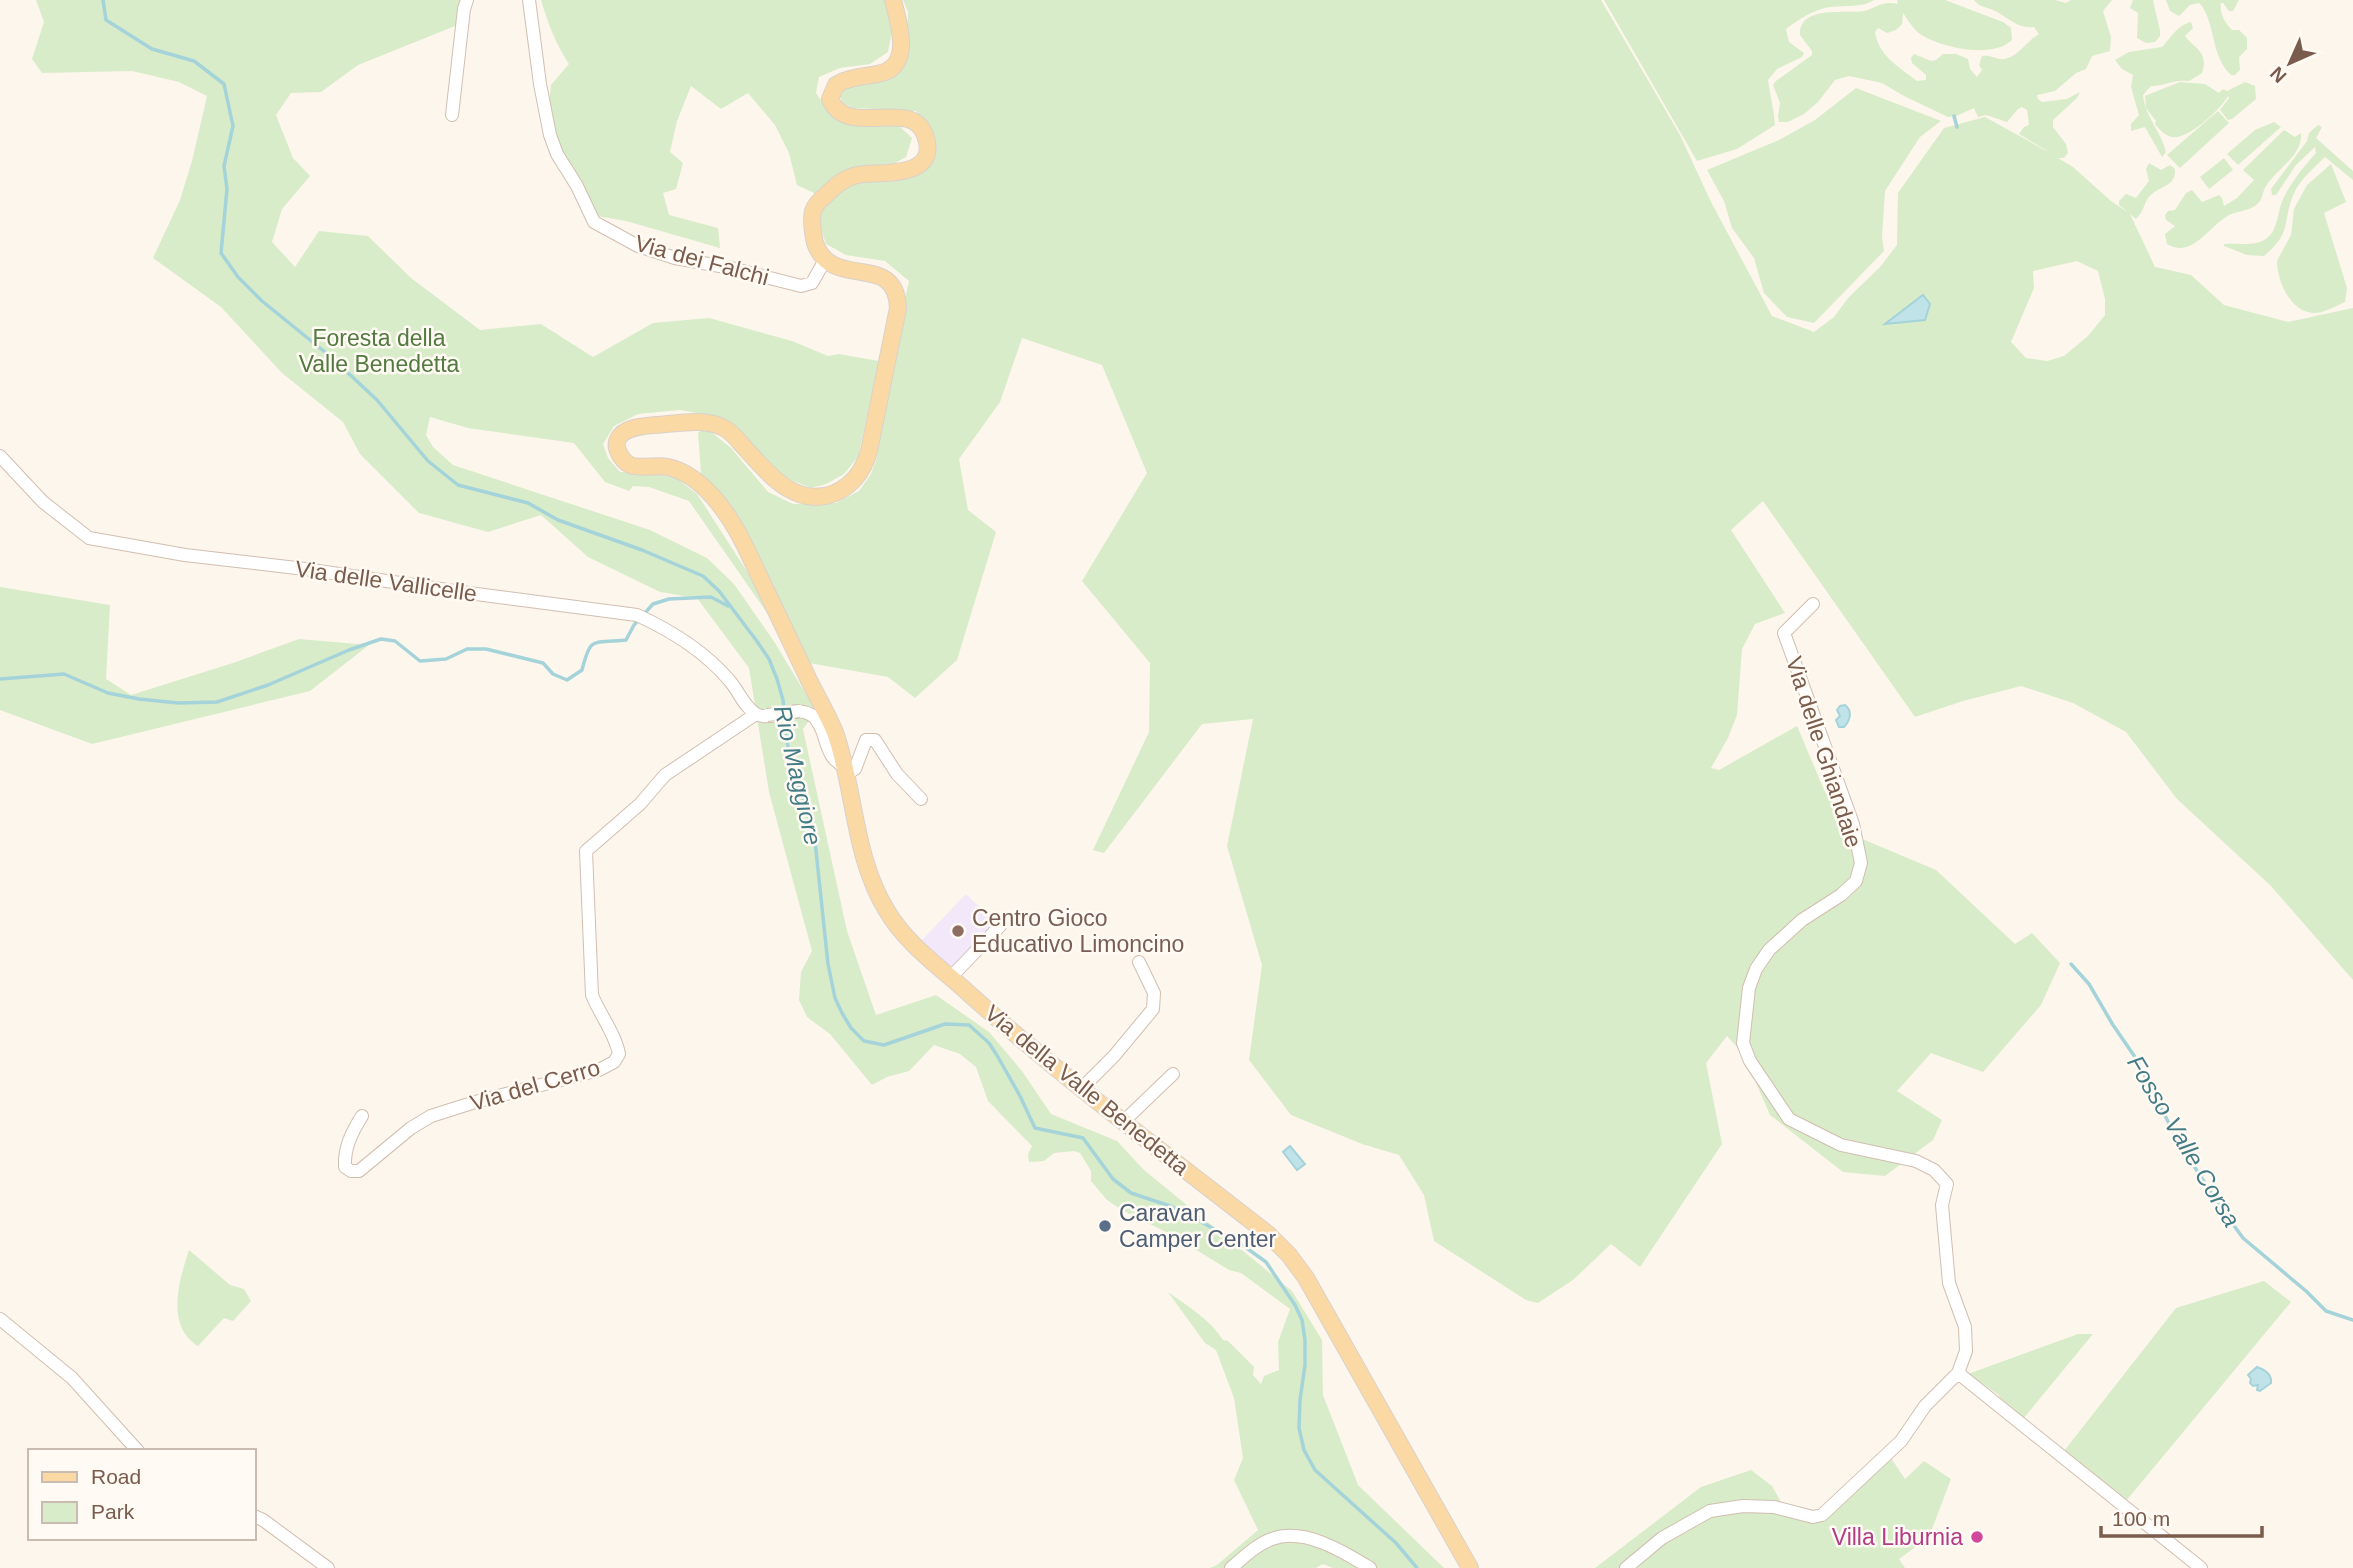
<svg xmlns="http://www.w3.org/2000/svg" width="2353" height="1568" font-family="Helvetica,sans-serif">
<style>
.education{fill:#f3e8fa}
.green{fill:#d8ecc9;fill-rule:evenodd}
.water{fill:#bfe3e8;stroke:#a5d3da;stroke-width:2}
.lines{fill:none;stroke-linecap:round;stroke-linejoin:round}
.stream{stroke:#a5d3da;stroke-width:3.5}
.minor-casing{stroke:#d1beb0;stroke-width:14}
.major-casing{stroke:#dad1cd;stroke-width:18}
.minor{stroke:#fff;stroke-width:12}
.major{stroke:#fbd9a5;stroke-width:16}
.minor-bridge-casing{stroke:#d1beb0;stroke-width:14;stroke-linecap:butt}
.minor-bridge{stroke:#fff;stroke-width:12}
.education-dot{fill:#8d6e63;stroke:#fffaf3;stroke-width:2.5}
.service-dot{fill:#5c6f8a;stroke:#fffaf3;stroke-width:2.5}
.hotel-dot{fill:#d1479c;stroke:#fffaf3;stroke-width:2.5}
.labels{text-anchor:middle;dominant-baseline:central;stroke-width:5;stroke-linejoin:round;paint-order:stroke}
.street-label{font-size:23px;fill:#7a5c4d;stroke:#fffaf3}
.park-label{font-size:23px;fill:#537a41;stroke:#fffaf3}
.education-label{font-size:23px;fill:#785e54;stroke:#fffaf3;text-anchor:start}
.service-label{font-size:23px;fill:#4e5e75;stroke:#fffaf3;text-anchor:start}
.hotel-label{font-size:23px;fill:#b23c85;stroke:#fffaf3;text-anchor:end}
.water-label{font-size:24px;font-style:italic;fill:#437c86;stroke:#fffaf3}
</style>
<rect width="100%" height="100%" fill="#fdf6ec"/>
<path class="education" d="M966 894 995 922 951 968 922 940Z"/>
<path class="green" d="M36 0H467L460 24 358 65 321 92 291 93 276 115 293 158 310 176 282 209 272 242 295 267 319 231 368 236 411 278 480 330 541 324 593 357 653 323 709 318 792 341 828 356 839 354 879 361 858 457 844 474 826 484 811 488 786 478 765 462 733 426 713 416 680 410 638 414 614 426 603 444 608 458 620 472 650 473 676 478 697 494 748 573 779 630 689 501 649 487 633 486 629 491 605 482 574 443 468 428 430 417 426 435 433 447 453 465 650 530 707 558 734 584 775 643 816 711 803 729 847 931 876 1015 936 995 989 1032 1022 1071 1051 1114 1117 1141 1144 1170 1292 1291 1322 1340 1323 1395 1358 1485 1444 1568H1333L1323 1564 1316 1568H1210L1217 1565 1258 1530 1234 1480 1243 1458 1234 1398 1216 1350 1205 1343 1168 1292C1187 1306 1210 1319 1223 1340L1228 1341 1254 1367 1253 1375 1261 1384 1264 1376 1279 1370 1278 1342 1290 1309 1241 1273 1229 1270 1172 1235 1122 1210 1107 1200 1091 1181V1171L1080 1153 1074 1151 1054 1153 1044 1161 1029 1162 1028 1154 1032 1146 988 1101 976 1067 960 1054 934 1045 909 1071 887 1077 872 1085 830 1034 807 1017 799 1000 801 972 812 951 769 792 749 668 697 598 660 592 588 557 541 515 488 532 419 513 360 454 343 422 282 373 221 307 153 258 180 200 192 161 207 96 179 82 132 71 42 73 32 59 44 22Z
M541 0H885L892 31 888 52 870 64 840 68 819 77 816 93 832 117 867 124 895 122 912 138 906 157 890 166 844 170 816 194 797 185 789 153 775 125 748 93 721 109 691 86 677 121 670 152 683 163 676 189 663 193 669 215 718 228 720 248 626 221 585 214 547 126 551 85 569 64C556 44 548 24 541 0Z
M903 0H1601L1680 135 1711 202 1772 316 1814 332 1834 317 1848 298 1880 267 1897 245 1898 193 1944 128 1985 117 2054 155 2019 134 2024 127 2029 125 2027 110 2022 107 2018 109 2007 122 1986 115 1978 117 1974 108 1956 116 1948 117 1904 96 1882 83 1849 76 1835 80 1818 102 1804 114 1788 122H1779L1778 117 1780 103 1773 85 1776 81 1812 55V51L1800 35C1798 5 1846 14 1864 11 1876 8 1882 0 1898 4L1897 0H1945L2003 22 2011 28 2012 40C1993 59 1941 48 1920 34 1913 29 1908 20 1903 13L1902 24 1896 30 1887 33 1878 28 1875 32C1878 55 1899 67 1917 81L1926 80V75L1912 63 1911 58 1914 54 1931 61 1936 60 1943 54H1956L1968 59 1970 69 1977 77 1982 70 1979 65 1982 56C1990 55 1993 58 2000 59 2016 61 2027 40 2039 34L2034 27C2017 29 2008 17 1993 10 1985 6 1980 8 1974 0H2055L2066 3 2071 0H2112L2103 11 2111 37 2110 51 2092 56 2086 69 2076 73 2055 91 2037 95 2038 99 2042 102 2067 99 2080 92 2077 98 2053 120V127L2066 144 2068 153 2064 158H2058L2073 167 2111 201 2130 214 2155 267 2191 275 2224 305 2288 322 2353 308V980L2270 885 2177 799 2126 732 2073 703 2021 686 1963 701 1915 717 1763 501 1731 530 1785 613 1755 624 1742 649 1737 715 1728 738 1711 768 1719 770 1797 726 1825 792 1860 838 1936 870 2015 944 2032 933 2060 963 2041 1005 1983 1072 1931 1053 1897 1091 1942 1120 1933 1140 1885 1176 1843 1172 1770 1115 1744 1055 1727 1036 1706 1063 1722 1144 1640 1267 1611 1244 1573 1280 1538 1303 1526 1300 1434 1241 1424 1195 1399 1155 1362 1144 1291 1115 1249 1060 1262 965 1227 846 1253 719 1202 724 1104 853 1093 850 1149 732 1150 663 1082 581 1147 473 1102 365 1022 338 1000 402 959 459 968 510 996 532 957 660 915 698 888 677 809 663 739 527 701 473 698 433 705 427 731 448 768 492 793 504 836 503 859 491 871 474 877 457 894 347 909 281 885 261 846 255 826 244 819 223 820 208 858 178 906 175 932 132 916 111 853 108 843 103 839 95 849 82 906 53 908 12ZM2077 261 2098 271 2105 299V315L2088 336 2064 356 2047 361 2026 358 2011 342 2034 288 2033 271Z
M1604 0H1874C1862 8 1846 5 1831 7 1814 9 1799 19 1786 29L1789 42 1804 53 1802 57 1777 69 1768 80C1770 95 1774 110 1775 125L1737 149 1697 161Z
M2133 0H2153L2160 31V36L2155 42 2146 43 2137 38 2138 13 2130 8Z
M2166 0H2239L2233 11H2229L2223 3H2221C2219 13 2225 23 2232 30H2239L2247 38V49L2239 57 2240 70 2235 75H2231C2211 56 2216 28 2202 6L2199 3 2190 5 2179 16 2170 11Z
M2191 22 2193 28 2185 36C2195 49 2209 52 2202 73L2189 81C2175 79 2163 86 2151 86L2143 95C2145 117 2161 131 2166 152L2162 157 2145 127 2131 131V124L2139 115 2131 87 2133 75 2122 69 2115 60 2129 52 2162 47C2171 38 2176 26 2191 22Z
M2180 82 2205 84 2219 93 2223 89 2227 91 2245 82 2255 86 2256 99 2232 119 2228 120 2220 110 2229 98 2228 96C2221 109 2188 140 2172 137 2165 136 2159 129 2155 124L2156 121 2146 108 2145 96Z
M1856 88 1941 121 1920 137 1885 191 1882 237 1884 251 1814 323 1787 317 1764 293 1754 258 1732 228 1724 201 1707 170 1779 140 1815 120Z
M2218 111 2229 123 2180 168 2167 155Z
M2274 122 2281 127 2238 165 2227 154 2255 130Z
M2318 125 2322 127 2316 138 2353 171V180L2325 157C2315 167 2301 179 2295 191 2281 221 2294 231 2264 256L2247 255 2224 246V244C2238 243 2256 247 2267 238 2279 229 2277 210 2284 197 2293 180 2303 167 2316 153L2315 147 2296 165 2276 195H2272L2271 189 2307 141 2309 133Z
M2284 130 2295 137 2301 133C2303 155 2277 169 2266 186 2263 190 2263 197 2260 201 2252 212 2236 210 2226 217 2208 228 2191 259 2167 244L2165 234 2175 226 2166 220 2165 215 2168 211 2175 210 2186 193 2192 190 2202 202 2219 195 2222 198 2224 206 2237 198 2254 180 2243 170Z
M2224 158 2233 170 2209 189 2200 177Z
M2149 163 2161 170 2170 165 2175 169C2176 186 2162 185 2152 194 2144 199 2145 211 2136 219L2119 205V201L2126 194 2136 198 2149 181 2146 169Z
M2331 164 2346 202 2324 213 2347 288 2345 302C2336 306 2322 314 2313 313 2290 312 2277 280 2277 261L2291 235 2294 209 2307 185Z
M0 587 110 605 106 679 131 695 233 663 299 639 369 645 310 691 92 744 0 710Z
M189 1250 230 1285 244 1289 251 1301 233 1321 224 1318 198 1346C165 1325 179 1281 189 1250Z
M2264 1281 2291 1302 2126 1501 2064 1451 2176 1308Z
M2078 1334H2093L2023 1419 2001 1404 1999 1395 1968 1374Z
M1891 1458 1905 1479 1924 1461 1951 1479 1929 1537 1899 1559 1905 1568H1595L1701 1487 1751 1470 1772 1486 1784 1507 1803 1521 1824 1515Z"/>
<path class="water" d="M1923 295 1930 304 1925 320 1885 324Z
M1845 705C1853 711 1850 721 1844 727H1839L1836 720 1840 716 1837 710 1840 706Z
M1290 1146 1305 1164 1297 1170 1283 1152Z
M2257 1367C2265 1370 2272 1374 2271 1383L2260 1391 2257 1390 2258 1385 2253 1386 2250 1383 2251 1379 2248 1375Z"/>
<g class="lines">
<path class="stream" d="M103 0 106 20 152 49 194 61 224 84 233 126 224 166 227 189 221 253 238 277 262 301 331 357 377 400 428 461 458 485 528 503 558 520 642 550 703 576 719 591 756 640 769 659 777 679 783 700 789 757 814 832 828 964 835 998 842 1013 851 1028 864 1041 884 1045 945 1024 969 1025 989 1043 998 1057 1020 1096 1035 1128 1083 1138 1113 1179 1131 1193 1170 1206 1187 1214 1241 1244 1266 1262 1295 1305 1302 1320 1305 1340V1365L1300 1400 1299 1428 1304 1450 1315 1470 1396 1543 1417 1568
M1954 116 1957 127
M0 679 64 674 108 693 139 699 178 703 217 702 268 685 349 650 381 639 395 641 420 661 446 659 467 649H486L543 663 553 674 567 680 582 670C591 635 592 644 626 640L634 625 653 604 669 599 711 597 728 606
M2071 964 2089 984 2113 1025 2135 1057 2178 1141 2219 1205 2243 1238 2306 1291 2326 1311 2353 1320"/>
<g class="minor-casing">
<path id="minor" d="M529 0 540 84 550 135 557 154 577 186 594 222 638 246 675 258 731 268 801 286 812 283 825 260
M452 115 464 9 467 0
M0 456 43 502 89 538 185 555 305 569 461 592 637 615C670 630 705 652 729 680 739 691 743 706 756 714 772 723 797 702 814 717 825 728 824 744 832 756 834 760 840 764 844 767
M846 774 855 769 866 740H875L897 774 921 799
M951 977 1000 926
M1082 1088 1114 1056 1153 1009 1154 993 1139 962
M362 1116C352 1132 344 1147 345 1167L351 1171H359L411 1128 431 1116 475 1102 599 1070 614 1062 619 1054C615 1033 600 1015 592 995L586 851 640 804 665 775 756 714
M1124 1121 1173 1074
M0 1319 72 1378 138 1451
M1958 1373 2201 1568
M254 1516 263 1520 328 1568
M1231 1568C1243 1558 1257 1544 1272 1539 1304 1527 1344 1552 1370 1568
M1626 1568 1662 1538 1710 1511 1743 1506 1774 1507 1813 1517 1822 1515 1901 1441 1925 1406 1958 1373 1966 1351 1965 1327 1949 1283 1942 1205 1947 1184 1934 1170 1916 1161 1841 1145 1789 1119 1750 1061 1743 1043 1749 988 1756 969 1769 950 1802 920 1841 895 1856 881 1861 863 1853 824 1784 633 1813 604"/>
</g>
<g class="major-casing">
<path id="major" d="M893 0C899 24 914 68 877 74 862 77 849 77 836 85L830 99C847 140 911 96 925 135 941 180 880 171 857 175 844 178 835 186 826 195 821 199 815 205 813 211 811 220 813 235 815 243 832 292 896 250 898 308L869 451C864 469 853 485 835 493 795 509 768 473 744 447 738 440 732 432 724 428 705 417 676 424 655 425 643 426 624 427 618 439 613 449 624 464 633 466 644 468 657 465 668 467 703 475 729 514 744 544 765 588 786 632 807 676 816 696 830 717 837 738 855 795 855 860 887 911 905 942 938 966 965 990 1061 1077 1166 1154 1268 1234L1289 1255 1306 1278 1470 1568"/>
</g>
<use href="#minor" class="minor"/>
<use href="#major" class="major"/>
<g class="minor-bridge-casing">
<path id="minor-bridge" d="M767 715 799 711"/>
</g>
<use href="#minor-bridge" class="minor-bridge"/>
</g>
<circle class="education-dot" cx="958" cy="931" r="7"/>
<circle class="service-dot" cx="1105" cy="1226" r="7"/>
<circle class="hotel-dot" cx="1977" cy="1537" r="7"/>
<g class="labels">
<g class="street-label">
<text transform="translate(702 260) rotate(15)">Via dei Falchi</text>
<text transform="translate(386 581) rotate(8)">Via delle Vallicelle</text>
<text transform="translate(1824 752) rotate(72)">Via delle Ghiandaie</text>
<text transform="translate(535 1085) rotate(-16)">Via del Cerro</text>
<text transform="translate(1087 1090) rotate(39)">Via della Valle Benedetta</text>
</g>
<g class="park-label">
<text x="379" y="338">Foresta della<tspan x="379" dy="26">Valle Benedetta</tspan></text>
</g>
<g class="education-label">
<text x="972" y="918">Centro Gioco<tspan x="972" dy="26">Educativo Limoncino</tspan></text>
</g>
<g class="service-label">
<text x="1119" y="1213">Caravan<tspan x="1119" dy="26">Camper Center</tspan></text>
</g>
<g class="hotel-label">
<text x="1963" y="1537">Villa Liburnia</text>
</g>
<g class="water-label">
<text transform="translate(798 775) rotate(77)">Rio Maggiore</text>
<text transform="translate(2184 1141) rotate(59)">Fosso Valle Corsa</text>
</g>
</g>
<rect x="28" y="1449" width="228" height="91" fill="#fffaf3" stroke="#cabbb1" stroke-width="2"/>
<rect x="42" y="1472" width="35" height="10" fill="#fbd9a5" stroke="#cabbb1" stroke-width="2"/>
<text x="91" y="1484" font-size="21" fill="#7a5c4d">Road</text>
<rect x="42" y="1502" width="35" height="21" fill="#d8ecc9" stroke="#cabbb1" stroke-width="2"/>
<text x="91" y="1519" font-size="21" fill="#7a5c4d">Park</text>
<g transform="translate(2290 63) rotate(225)" stroke="#fffaf3" stroke-width="5" paint-order="stroke">
<path d="M0-5L12 26L0 18L-12 26Z" fill="#7a5c4d"/>
<text y="-10" font-size="19" font-weight="bold" text-anchor="middle" fill="#7a5c4d">N</text>
</g>
<path d="M2101 1526v10h161v-10" fill="none" stroke="#7a5c4d" stroke-width="3.5"/>
<text x="2112" y="1526" font-size="21" fill="#7a5c4d" stroke="#fffaf3" stroke-width="5" paint-order="stroke">100 m</text>
</svg>
